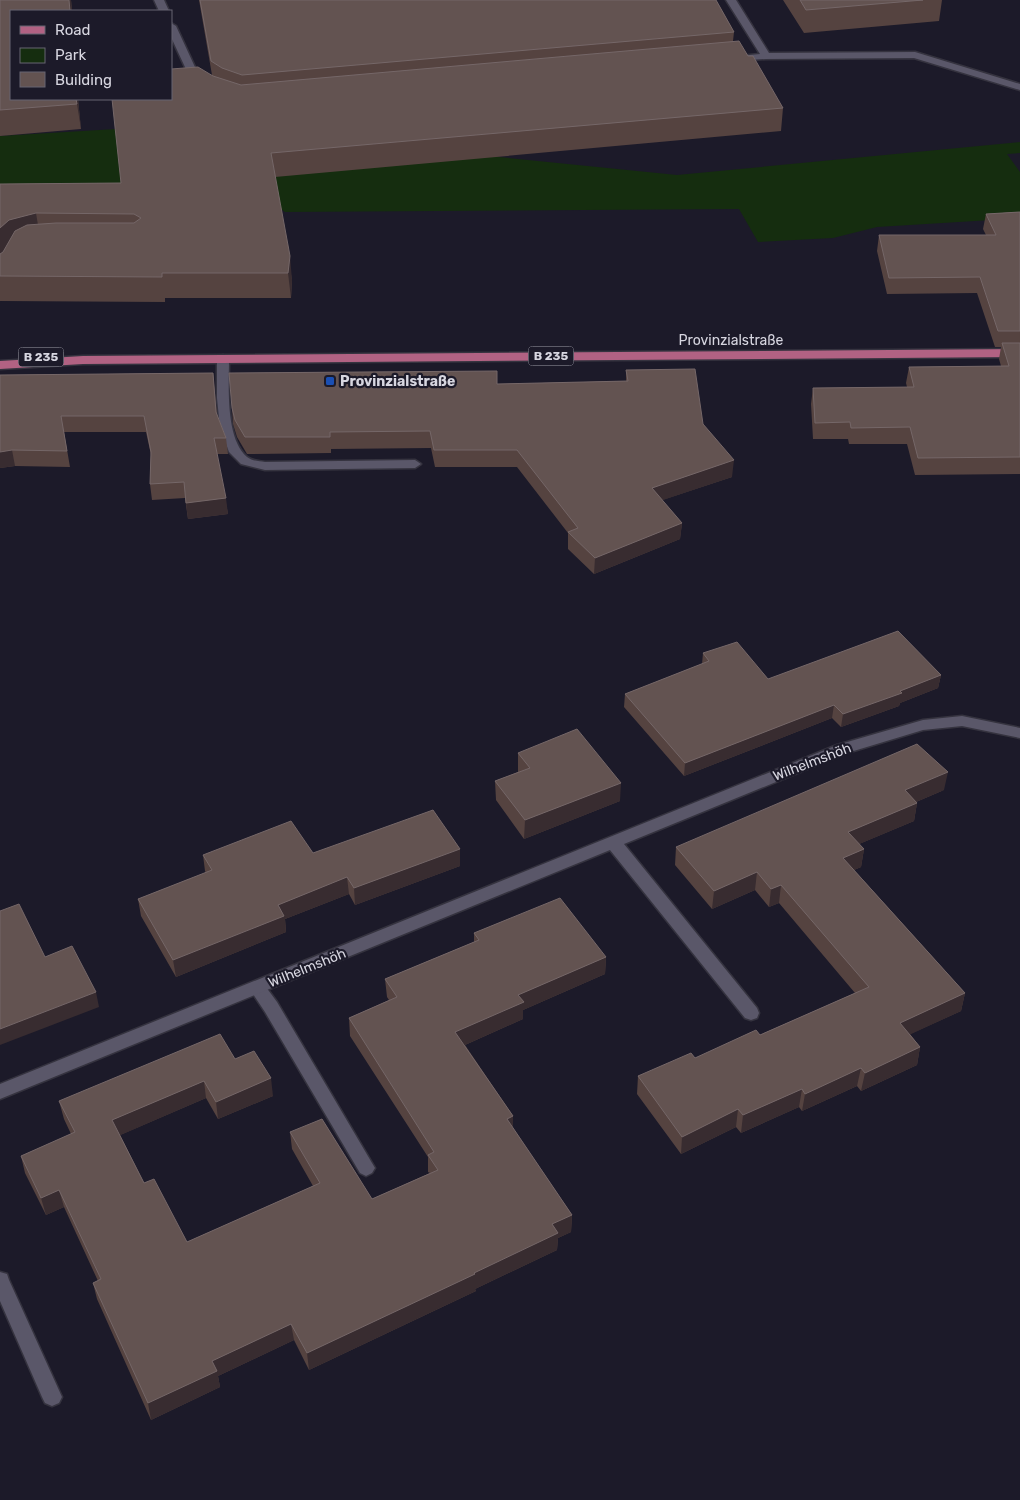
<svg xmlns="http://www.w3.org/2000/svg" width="1020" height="1500" font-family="Rubik,sans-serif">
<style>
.green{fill:#152d0f}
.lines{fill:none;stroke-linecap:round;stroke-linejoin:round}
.lane-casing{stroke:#35333f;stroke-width:3}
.street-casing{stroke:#35333f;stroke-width:3}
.primary-casing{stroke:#35333f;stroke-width:3}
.lane{fill:#5a5769;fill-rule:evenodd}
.street{fill:#5a5769;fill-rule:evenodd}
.primary{fill:#b16283;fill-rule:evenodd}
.wall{fill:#554340}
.shaded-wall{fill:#382c30}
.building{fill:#635351;stroke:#756768}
.transit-dot{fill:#1a4fb4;stroke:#1c1a29;stroke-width:2}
.labels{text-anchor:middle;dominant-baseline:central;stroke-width:4.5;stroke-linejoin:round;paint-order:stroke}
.shield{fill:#1c1a29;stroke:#9f9ea9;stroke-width:1}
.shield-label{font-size:12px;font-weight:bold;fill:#d7d6e0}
.street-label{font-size:14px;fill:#d7d6e0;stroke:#1c1a29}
.poi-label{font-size:14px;font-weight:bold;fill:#d7d6e0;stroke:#1c1a29;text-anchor:start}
</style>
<rect width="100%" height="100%" fill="#1c1a29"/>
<path class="green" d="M116 129 499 157 677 175 1020 142V153L1007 154 1020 172V225L1008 219 877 227 833 238 758 242 739 209 285 212 278 207 0 208V136Z"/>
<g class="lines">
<g class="lane-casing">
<path id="lane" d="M154 0H164L169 11H159Z
M726 0H736L769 53 915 52 1020 84V90L914 58 766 59 729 61V57L760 54Z
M171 23 176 26 200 78 207 84 206 86H198L191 80 171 37Z
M223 355 229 359C229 385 225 438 247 457 252 461 259 461 265 462L415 460 421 464 415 468 265 470 241 464 229 452 220 428 217 398V359Z
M257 982 263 983 277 1002 372 1163 375 1168 372 1173 366 1176 360 1173 265 1012 249 988 251 983Z
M0 1272 7 1274 9 1280 62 1397 59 1403 52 1406 45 1403 42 1397 0 1301Z"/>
</g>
<g class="street-casing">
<path id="street" d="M962 716 1020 728V738L962 726 923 730 847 753 624 844 757 1008 759 1013 757 1018 751 1020 745 1018 610 850 0 1099V1084L837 745 923 720Z"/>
</g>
<g class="primary-casing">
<path id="primary" d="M1020 349V357L83 364 0 369V361L83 356Z"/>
</g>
<use href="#lane" class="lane"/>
<use href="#street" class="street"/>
<use href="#primary" class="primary"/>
</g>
<path class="wall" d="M0 0H71L72 11H11V99H78L81 129 0 136Z
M199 0H716L734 32 733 41 748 56 783 108 781 131 275 177 292 280 291 298H165V302L0 301V184L121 183 212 75Z
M783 0H942L939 21 804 33Z
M1020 212V474L915 475 907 444H849L848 439H813L811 404 813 388 907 387 906 383 909 367 1001 366 999 359 1001 347H995L977 293 887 294 877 251 879 235H986L983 229 986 214Z
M626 370 703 424 732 477 662 500 682 523 680 539 594 574 568 549V533L517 467H435L431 448 331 449V453L247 454 237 437 233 424 232 408 497 384 626 381Z
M213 373 217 414 226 438 228 454H217L228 514 188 519 185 498 152 500 150 484 151 455 146 432H64L70 467 15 466 0 468V375Z
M703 653 768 679 941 675 938 688 900 703 899 706 841 727 832 718 684 776 624 707 625 694 702 664Z
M518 753 620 801 524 839 496 800 495 781 518 772Z
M944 790 916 802 917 803 914 821 859 844 864 849 861 867 854 870 965 993 961 1011 910 1034 920 1047 917 1065 861 1091 857 1086 802 1111 799 1107 741 1133 736 1127 681 1154 637 1094 638 1076 695 1058 760 1035 855 993 779 903 769 907 755 890 712 909 675 865 676 847Z
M313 853 460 866 355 905 349 894 285 919 286 932 176 977 141 916 138 899 206 873 205 871 203 855Z
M474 933 606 957 605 974 523 1010V1019L465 1045 513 1116V1128L572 1215 571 1232 558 1238 557 1250 475 1289 476 1291 309 1370 294 1340 218 1376 220 1387 151 1420 97 1299 93 1283 98 1281 64 1207 46 1215 25 1173 21 1156 71 1134 64 1119 59 1101 235 1059 273 1096 218 1119 206 1098 120 1135 144 1183 187 1242 313 1186 292 1149 290 1132 372 1199 430 1173 428 1172V1157L350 1036 349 1018 389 1000 387 997 385 979 474 942Z"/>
<path class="shaded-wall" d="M69 0H71L72 11H70Z
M76 99H78L81 129 77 104Z
M36 213 40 237 0 265V228L9 220Z
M290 256 292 280 291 298 288 273Z
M12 450 15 466 0 468V452Z
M734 460 732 477 651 504 652 488Z
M226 498 228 514 188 519 186 503Z
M682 523 680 539 594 574 595 558Z
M941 675 938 688 900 703 899 706 841 727 843 714Z
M834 705 832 718 684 776 685 763Z
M948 772 944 790 902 808 905 790Z
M621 783 620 801 524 839 525 820Z
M917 803 914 821 845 850 848 832Z
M460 849V866L355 905 354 888Z
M864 849 861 867 840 876 843 858Z
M757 872 755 890 712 909 714 891Z
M347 877 349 894 285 919 286 932 176 977 173 960 278 905Z
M781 885 779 903 769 907 771 889Z
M606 957 605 974 523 1010V1019L456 1049 455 1032 518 995Z
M96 992 99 1007 0 1045V1029Z
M965 993 961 1011 896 1041 900 1023Z
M920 1047 917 1065 861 1091 865 1073Z
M861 1068 857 1086 802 1111 805 1094Z
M271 1078 273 1096 218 1119 216 1102Z
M204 1081 206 1098 116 1137 112 1120Z
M802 1089 799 1107 741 1133 743 1115Z
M738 1109 736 1127 681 1154 682 1137Z
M513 1116V1133L507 1119Z
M59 1190 64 1207 46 1215 41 1198Z
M572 1215 571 1232 558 1238 557 1250 475 1289 476 1291 309 1370 307 1353 474 1273 552 1224Z
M291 1324 294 1340 218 1376 220 1387 151 1420 148 1403 212 1361Z"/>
<path class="building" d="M0 0H69L70 11H11V99H76L77 104 0 110Z
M200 0H716L734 32 242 75 222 68 211 61Z
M800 0H923L806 10Z
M739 41 748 56H753L783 108 271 153 290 256 288 273H162V277L0 276V254L3 252 15 231 27 225 56 223H134L141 218 134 214 36 213 9 220 0 228V184L121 183 112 99H171V69L198 67 213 76 241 85Z
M1020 212V331H998L980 277 889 278 879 235H996L986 214Z
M1002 343H1020V457L918 458 910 427 851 428 850 422 815 423 813 388 914 387 909 367 1009 366Z
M695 369 703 424 734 460 652 488 682 523 595 558 568 532 578 528 517 450H434L430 431 330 432V437H245L235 420 232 408 229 373 497 371V384L628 381 626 370Z
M213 373 216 412 226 438H214L226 498 186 503 184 482 150 484 151 452 144 416H61L67 451 12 450 0 452V375Z
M898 631 941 675 900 691 902 693 843 714 834 705 685 763 625 694 709 661 703 653 737 642 768 679Z
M577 729 621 783 525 820 495 781 530 768 518 753Z
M917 744 948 772 905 790 917 803 848 832 864 849 843 858 965 993 900 1023 920 1047 865 1073 861 1068 805 1094 802 1089 743 1115 738 1109 682 1137 638 1076 691 1053 695 1058 756 1030 760 1035 869 987 781 885 771 889 757 872 714 891 676 847Z
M433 810 460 849 354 888 347 877 278 905 284 916 173 960 138 899 212 870 203 855 291 821 313 853Z
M560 898 606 957 518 995 524 1002 455 1032 513 1116 507 1119 572 1215 552 1224 558 1233 474 1273 475 1274 307 1353 291 1324 212 1361 217 1371 148 1403 93 1283 101 1279 59 1190 41 1198 21 1156 75 1132 59 1101 220 1034 235 1059 254 1051 271 1078 216 1102 204 1081 112 1120 144 1183 154 1179 187 1242 320 1183 290 1132 322 1119 372 1199 438 1170 428 1155 434 1152 349 1018 397 997 385 979 479 940 474 933Z
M19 904 45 957 72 946 96 992 0 1029V911Z"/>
<rect class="transit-dot" x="325" y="376" width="10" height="10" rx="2.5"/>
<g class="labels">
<g class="shield">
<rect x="528.5" y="346.5" width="45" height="19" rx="4"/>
<rect x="18.5" y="347.5" width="45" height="19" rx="4"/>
</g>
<g class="shield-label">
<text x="551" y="356">B 235</text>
<text x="41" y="357">B 235</text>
</g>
<g class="street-label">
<text x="731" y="340">Provinzialstraße</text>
<text transform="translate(812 762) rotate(-21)">Wilhelmshöh</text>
<text transform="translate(307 968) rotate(-22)">Wilhelmshöh</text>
</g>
<g class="poi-label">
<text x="340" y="381">Provinzialstraße</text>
</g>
</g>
<rect x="10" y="10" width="162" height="90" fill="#1c1a29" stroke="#676572"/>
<rect x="20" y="26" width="25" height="8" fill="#b16283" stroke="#676572"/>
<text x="55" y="35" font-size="15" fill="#d7d6e0">Road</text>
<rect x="20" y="48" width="25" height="15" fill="#152d0f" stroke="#676572"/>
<text x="55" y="60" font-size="15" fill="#d7d6e0">Park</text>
<rect x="20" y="72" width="25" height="15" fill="#635351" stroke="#676572"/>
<text x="55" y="85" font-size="15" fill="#d7d6e0">Building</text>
</svg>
